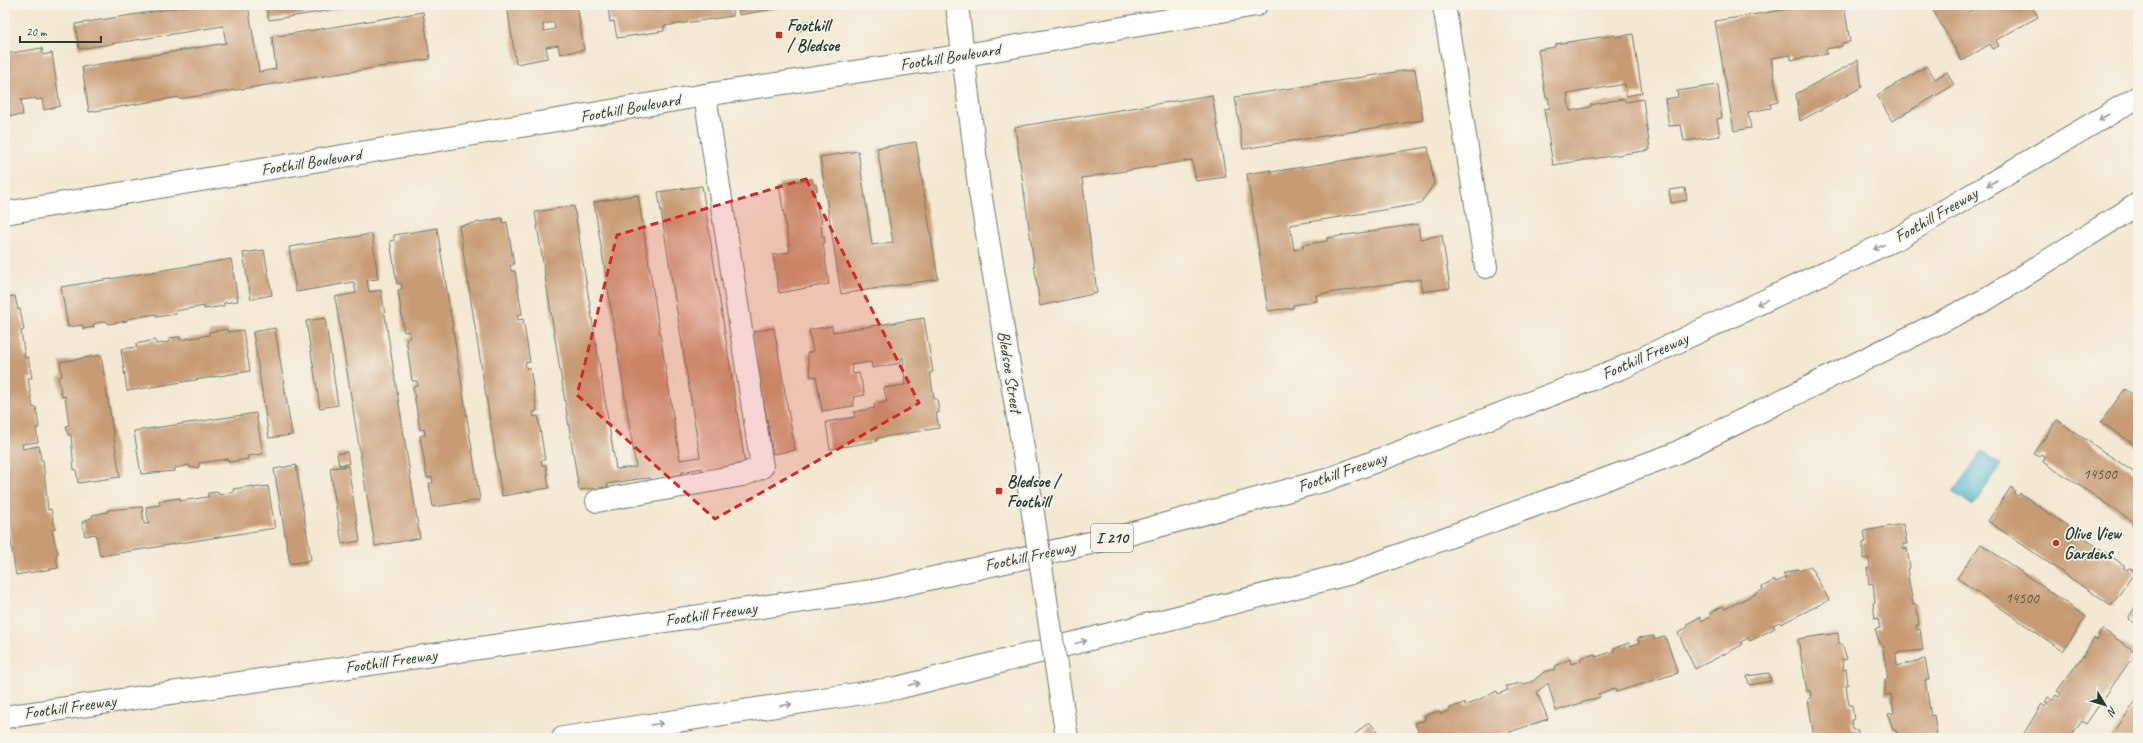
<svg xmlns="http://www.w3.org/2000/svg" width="2143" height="743" font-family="Caveat,sans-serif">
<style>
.water{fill:#53b9d1;stroke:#397b82}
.building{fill:#c79b75;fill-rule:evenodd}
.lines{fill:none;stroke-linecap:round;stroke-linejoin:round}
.street-casing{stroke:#69796b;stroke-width:24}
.secondary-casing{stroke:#69796b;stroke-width:24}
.primary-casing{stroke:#69796b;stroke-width:24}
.highway-casing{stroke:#69796b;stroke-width:24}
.street{stroke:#fff;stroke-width:22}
.secondary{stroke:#fff;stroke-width:22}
.primary{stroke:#fff;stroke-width:22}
.highway{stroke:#fff;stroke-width:22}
.secondary-bridge-casing{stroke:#69796b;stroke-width:24;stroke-linecap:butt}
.secondary-bridge{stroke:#fff;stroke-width:22}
.oneway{stroke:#8f9e9a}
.marked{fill:#d62828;fill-opacity:0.2;stroke:#d62828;stroke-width:3;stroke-dasharray:8 5;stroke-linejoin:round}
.poi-dot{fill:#c8321e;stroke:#f7f3e8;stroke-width:1.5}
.labels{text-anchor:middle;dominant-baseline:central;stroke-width:3.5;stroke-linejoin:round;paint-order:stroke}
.number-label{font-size:15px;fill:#495444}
.shield{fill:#f7f3e8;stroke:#60746a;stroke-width:1}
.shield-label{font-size:16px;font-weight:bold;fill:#1f3d34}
.poi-label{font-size:17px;font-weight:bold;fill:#1f3d34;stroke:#f7f3e8;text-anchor:start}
.street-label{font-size:17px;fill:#1f3d34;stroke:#f7f3e8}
</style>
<rect width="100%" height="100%" fill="#f7f3e8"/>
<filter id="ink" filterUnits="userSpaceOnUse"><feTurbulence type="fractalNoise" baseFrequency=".025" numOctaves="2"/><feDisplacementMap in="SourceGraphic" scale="8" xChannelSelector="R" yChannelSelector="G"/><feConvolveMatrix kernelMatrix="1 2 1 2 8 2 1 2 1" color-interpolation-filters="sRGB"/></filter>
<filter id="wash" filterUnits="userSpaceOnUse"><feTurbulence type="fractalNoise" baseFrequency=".012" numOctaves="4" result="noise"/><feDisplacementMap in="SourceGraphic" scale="16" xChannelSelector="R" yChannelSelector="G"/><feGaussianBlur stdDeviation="0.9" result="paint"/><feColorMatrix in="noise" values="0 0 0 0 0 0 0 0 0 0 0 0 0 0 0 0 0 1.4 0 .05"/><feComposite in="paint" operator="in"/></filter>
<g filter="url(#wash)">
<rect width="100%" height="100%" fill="#f3e8d1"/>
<path class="water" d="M1982 451 2001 465 1973 506 1953 492Z"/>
<g id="blocks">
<path class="building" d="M195 5H248L259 72 276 69 272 37 423 12 430 59 179 99V97L89 112 82 67 226 43 223 26 79 49 75 24Z
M266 5H358V6L269 20Z
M507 5H577L584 50 560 54 558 45 546 47 548 58 516 64ZM554 22 555 29 544 31 543 24Z
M619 5H731L733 16 664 26V31L617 38 614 21 610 22 608 7Z
M738 5H786V7L739 15Z
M1814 5H1844L1850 42 1842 43V46L1826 49 1827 54 1791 60V55L1771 58 1778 102 1770 104 1771 108 1748 112 1751 128 1734 131 1715 21Z
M1930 5H1965L1969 12 1981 5H2031L2038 17 1996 40 1999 46 1993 49 1990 44 1962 61Z
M809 21 811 28 797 31 795 24Z
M1633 34 1642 93 1626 96 1625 84 1567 94 1570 111 1590 107V105L1623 99 1626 102 1643 99 1650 150 1553 165 1544 109 1550 108 1548 97 1546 98 1538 50 1555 47V44L1615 35 1616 37Z
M42 48 43 55 52 53 60 106 44 110 42 99 36 100V98L21 100 23 115 10 116V114L6 115 7 121H5V54Z
M1858 60 1862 87 1800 121 1796 94Z
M1927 66 1935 79 1947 72 1954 85 1892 121 1877 95Z
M1415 69 1423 120 1243 149 1235 97Z
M1718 85 1722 118 1717 119 1720 136 1684 141 1681 125 1669 126 1665 99 1678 97 1677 91Z
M1212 95 1226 177 1196 181 1192 160 1082 178 1097 293 1040 306 1015 127Z
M916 142 938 279 841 294 820 157 858 151 872 245 893 242 877 148Z
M1428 147 1434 184 1420 204 1290 225 1294 250 1303 248 1302 245 1327 241V238L1418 224 1420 239 1442 235 1450 288 1423 292 1421 279 1316 295 1317 301 1293 305V308L1268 311 1247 174 1271 170V172Z
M812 179 813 184H816L817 191H814L819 216H821L822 237 824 236 825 243H823L829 284 779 293 773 255 790 252 779 184Z
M702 186 745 463 733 465 734 467 702 471V468L682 472V474L669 477 651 480 650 478 638 479 607 484 608 487 579 490 535 212 574 206 616 469 636 467 594 202 638 195 680 460 700 457 658 192Z
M1685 188 1687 200 1671 203 1669 190Z
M502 218 503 223 507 222 514 265H510L511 271H515L522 314 517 315 518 320 523 319 530 362 525 363 526 368H530L537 411 533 412 534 417 538 416 545 460H541L542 465H546L549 488 502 496 459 226Z
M437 228 480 500 433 507 429 483H433L432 477 427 478 420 436 425 435 424 429 420 430 413 387 418 386 417 381H412L406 338H410L409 331 404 332 398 290 402 289 401 283 397 284 390 241 394 240V235Z
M372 234 378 279 367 280 369 292 381 290 420 538 375 546 335 297 356 293 354 282 296 292 289 247Z
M264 250 272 295 251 299 243 253Z
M231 259 238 301 224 303V306L204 309V306L175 311 176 314 156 317V314L127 319V321L108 324 107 321 93 324 94 327 83 329V325L68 327 61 287Z
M15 296 18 310 20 309 24 330 21 331 25 358 28 357 32 378H28L33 408 36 407 39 427 36 428 38 442 22 444 23 449 39 446 41 460H43L48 510 51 509 55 529 52 530 58 554 56 555 58 568 16 575 5 503V297Z
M325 318 338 405 320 408 306 321Z
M924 318 933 372H930L934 399H937L939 413H936L939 428 877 438V441L830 449 826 422 855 417 854 412 875 408 874 404 887 402 884 388 905 385 903 357 901 358V363L872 368 871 362 851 365 853 374 859 373 865 395 853 397 854 406 822 411 816 376 811 377 807 353 813 352 809 330 832 326 833 332Z
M275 328 292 435 269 438 253 332Z
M774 328 795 450 773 454 752 332Z
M227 329 228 332 243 330 250 371 127 391 121 349 137 347 136 344 155 340 156 344 170 342 169 338 180 337V340L209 335V332Z
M101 355 120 477 78 483 76 469 74 470 71 435H68L66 426 69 425 65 396 62 397 58 377 62 376 60 362Z
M2125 389 2138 398V447L2101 422Z
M256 413 263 454 247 456 248 459 229 462 228 459 199 463V467L190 468 189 465 175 468V471L141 474 134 431Z
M2057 420 2138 475V528L2132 524 2133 522 2058 471V472L2043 462 2045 457 2041 454 2039 457 2034 454Z
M347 452 349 464 339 465 337 454Z
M296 465 311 560 290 564 274 469Z
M348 466 360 541 342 544 330 468Z
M253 486V488L268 486 275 528 100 556 96 534 85 536 82 522 93 517 92 515 108 512 107 510 142 507 144 524H149L146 507 160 505 159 501 180 498V501L208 497V493L218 492 219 495 234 492 233 489Z
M2011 487 2015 491 2013 493 2018 496 2020 493 2125 566 2123 568 2127 570 2129 568 2135 572 2111 606 1988 521Z
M1903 524 1907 544H1903L1904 549 1907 548 1910 568 1907 569 1913 605 1916 604 1919 625H1916L1917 630 1920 629 1923 650 1896 653 1897 666 1925 659 1929 680H1925L1931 716 1934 715 1937 735 1922 738H1898L1896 730H1893L1888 714 1894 713 1891 694 1885 695V679H1888L1882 644H1880L1875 629 1880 628 1878 618 1875 619 1873 603 1875 602 1873 583 1869 584 1867 568H1870L1869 558 1863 559V543L1866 542 1864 531Z
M1981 544 2086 617 2063 651 1957 578Z
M1810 566 1829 600 1781 624 1779 622 1773 625 1775 628 1750 641 1748 638 1741 642 1742 645 1695 669 1678 633 1688 627 1687 624 1700 617 1702 621 1711 616 1710 613 1723 606 1725 609 1763 590 1762 587 1775 580 1776 582 1786 578 1783 574 1798 569 1800 571Z
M2138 603V625L2128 618Z
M2102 629 2136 652 2086 724 2082 721 2070 738H2021L2042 704 2045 707 2048 703 2045 702 2049 697 2053 699 2056 695 2059 697 2061 694 2057 691 2085 653 2094 638 2097 640 2100 636 2098 635Z
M1838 633 1839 644H1842L1847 659 1842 660 1843 670 1846 669 1848 685H1846L1849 705H1852L1854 720H1851L1853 730H1858L1857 738H1814L1808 699 1811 698 1810 691H1807L1798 639Z
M1654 636V639L1665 636 1678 673 1616 692 1615 688 1598 694 1600 697 1556 711 1548 683 1537 692 1548 719 1492 738H1421L1415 723 1426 720 1424 716 1439 711 1441 714 1450 710V708L1464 703 1465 706 1497 691 1498 694 1508 690 1506 686 1522 683V685L1533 681 1544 672 1556 669 1555 666 1570 659 1571 664 1581 661 1580 658 1595 654 1596 657 1614 651V648L1629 643 1630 646 1639 643 1638 638Z
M1769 673 1771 681 1749 685 1747 676Z
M2138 698V738H2110Z
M1369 722 1379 733 1373 738 1352 737Z"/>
</g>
</g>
<g filter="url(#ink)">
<use href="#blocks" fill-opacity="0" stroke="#69796b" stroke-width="1"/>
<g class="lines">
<g class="street-casing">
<path id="street" d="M1444 5 1486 267
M597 501 743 475 762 467 705 95"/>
</g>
<g class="secondary-casing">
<path id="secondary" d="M957 5 979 186 1024 454"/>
</g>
<g class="primary-casing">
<path id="primary" d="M5 213 705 95 965 55 1256 5"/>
</g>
<g class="highway-casing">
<path id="highway" d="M5 717 879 590 1122 536 1326 480 1624 367 1900 237 2138 97
M563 738 897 688 1351 573 1674 454 1987 299 2138 204"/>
</g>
<use href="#street" class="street"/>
<use href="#secondary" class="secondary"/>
<use href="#primary" class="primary"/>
<use href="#highway" class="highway"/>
<g class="secondary-bridge-casing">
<path id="secondary-bridge" d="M1024 454 1067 738"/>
</g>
<use href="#secondary-bridge" class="secondary-bridge"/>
</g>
<defs><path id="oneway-shaft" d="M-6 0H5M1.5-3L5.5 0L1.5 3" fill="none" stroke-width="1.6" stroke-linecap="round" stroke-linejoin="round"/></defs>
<g class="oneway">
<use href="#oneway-shaft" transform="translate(2104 117) rotate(150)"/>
<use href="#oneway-shaft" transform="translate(1992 183) rotate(150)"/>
<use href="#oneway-shaft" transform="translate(1879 247) rotate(155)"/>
<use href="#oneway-shaft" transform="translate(1762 302) rotate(155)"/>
<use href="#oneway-shaft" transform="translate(1081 642) rotate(-14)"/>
<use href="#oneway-shaft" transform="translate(914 684) rotate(-14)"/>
<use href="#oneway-shaft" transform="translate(786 705) rotate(-8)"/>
<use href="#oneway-shaft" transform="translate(657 724) rotate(-8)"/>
</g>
</g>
<path class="marked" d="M806 179 919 403 715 519 577 395 617 235Z"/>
<g class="poi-dot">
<rect x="775" y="31" width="8" height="8" rx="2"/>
<rect x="995" y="487" width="8" height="8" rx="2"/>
<circle cx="2056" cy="543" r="4"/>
</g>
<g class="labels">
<g class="number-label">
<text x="2100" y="474">14500</text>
<text x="2022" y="598">14500</text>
</g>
<rect class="shield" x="1091" y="524" width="42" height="28" rx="3"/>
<g class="shield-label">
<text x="1112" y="538">I 210</text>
</g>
<g class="poi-label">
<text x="787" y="25">Foothill<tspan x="787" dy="20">/ Bledsoe</tspan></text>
<text x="1007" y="481">Bledsoe /<tspan x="1007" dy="20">Foothill</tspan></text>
<text x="2064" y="533">Olive View<tspan x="2064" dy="20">Gardens</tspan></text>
</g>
<g class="street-label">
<text transform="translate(950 57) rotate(-9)">Foothill Boulevard</text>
<text transform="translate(630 108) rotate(-10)">Foothill Boulevard</text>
<text transform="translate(311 162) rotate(-9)">Foothill Boulevard</text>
<text transform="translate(1936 215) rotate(-30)">Foothill Freeway</text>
<text transform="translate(1645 356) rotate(-24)">Foothill Freeway</text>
<text transform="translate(1010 372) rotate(81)">Bledsoe Street</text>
<text transform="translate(1342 472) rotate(-19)">Foothill Freeway</text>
<text transform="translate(1030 556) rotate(-12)">Foothill Freeway</text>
<text transform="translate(711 614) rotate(-8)">Foothill Freeway</text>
<text transform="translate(391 661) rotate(-8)">Foothill Freeway</text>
<text transform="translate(70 707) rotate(-8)">Foothill Freeway</text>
</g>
</g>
<rect width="2143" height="743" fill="none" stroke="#f7f3e8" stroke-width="20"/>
<g transform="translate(2105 705) rotate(128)" stroke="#f7f3e8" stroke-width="3" paint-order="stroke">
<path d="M0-3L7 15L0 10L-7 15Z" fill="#1f3d34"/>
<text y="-6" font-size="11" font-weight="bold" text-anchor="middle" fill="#1f3d34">N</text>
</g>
<path d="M20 36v6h81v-6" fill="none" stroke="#1f3d34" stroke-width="2"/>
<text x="26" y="36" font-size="12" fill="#1f3d34" stroke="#f7f3e8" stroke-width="3" paint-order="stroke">20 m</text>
</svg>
